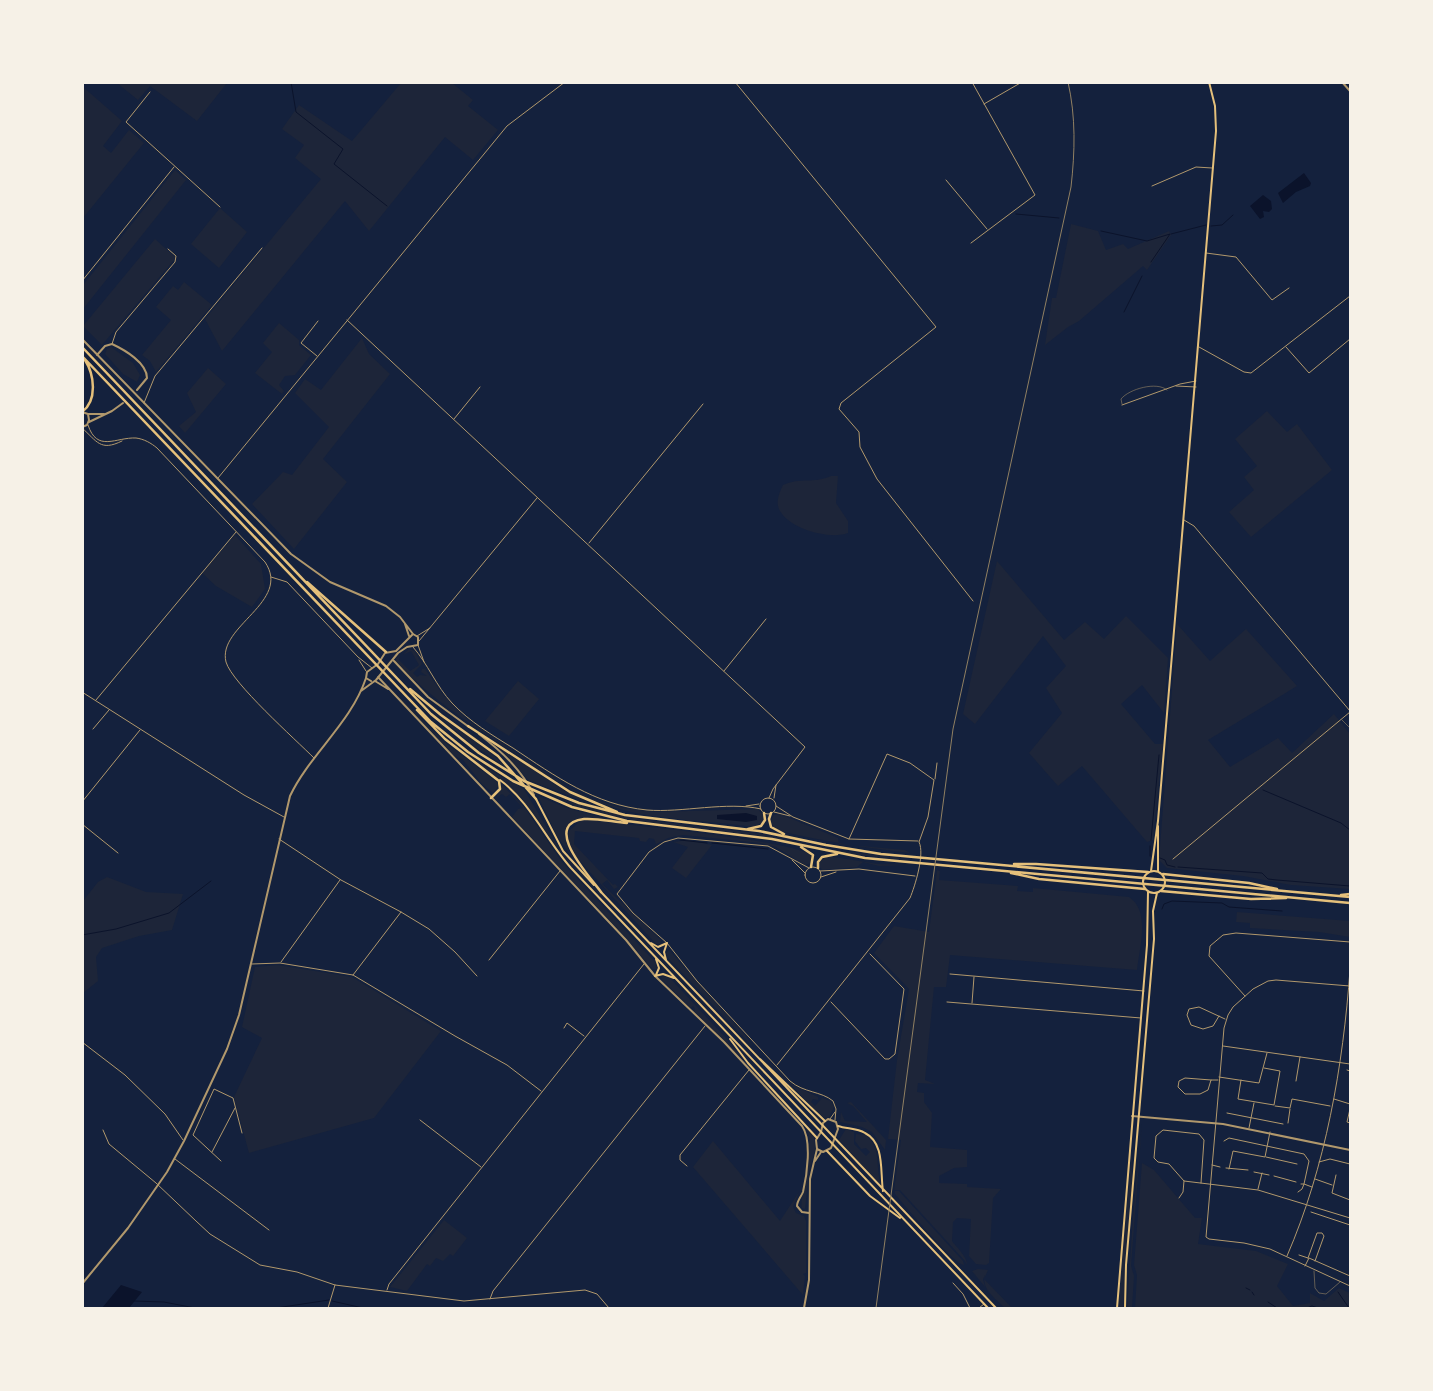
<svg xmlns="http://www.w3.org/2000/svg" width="1433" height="1391" font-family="'Libre Baskerville',serif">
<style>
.green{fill:#1d2539}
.water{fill:#0b132b}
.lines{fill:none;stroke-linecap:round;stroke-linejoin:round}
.stream{stroke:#0b132b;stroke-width:1}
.service{stroke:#b1986c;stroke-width:0.5}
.minor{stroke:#b1986c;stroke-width:1}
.tertiary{stroke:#b1986c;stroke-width:2}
.primary{stroke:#e5c07b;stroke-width:2}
.trunk{stroke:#e5c07b;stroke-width:2.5}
.rail{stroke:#918062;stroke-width:1}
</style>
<rect width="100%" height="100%" fill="#14213d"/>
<path class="green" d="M117 83H227L197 121 150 86 138 100Z
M401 83H452L473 100 468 106 498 130 473 160 445 137 369 231 345 201 222 351 205 319 321 179 295 158 304 145 282 129 299 105 352 141Z
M82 86 122 121 103 146 111 153 129 130 144 143 83 218Z
M175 170 186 180 83 309V285Z
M220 208 247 232 219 268 191 244Z
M1071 224 1098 231 1106 250 1123 244 1128 249 1169 231 1171 235 1147 270 1143 266 1079 321 1068 327 1045 345 1052 298H1056Z
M155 239 175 257 174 260 102 345 83 326Z
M184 282 212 305 156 372 150 361 142 355 171 320 156 307 173 286 178 290Z
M279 323 299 340V345L311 355 295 375 285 376 279 385 284 391 282 394 255 373 272 352 263 343Z
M362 338 369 354 390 374 323 459 347 482 294 549 252 504 283 472 292 475 329 427 295 393 305 379 321 390Z
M111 347 133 363 140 375 137 382 123 374 105 354 107 349Z
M208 368 226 384 185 433 179 426 196 412 187 393Z
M1267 411 1287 432 1297 424 1332 470 1251 537 1229 512 1254 490 1244 477 1257 466 1235 439Z
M831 476H838L836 503 848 521V533C830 540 790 529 780 511 775 503 779 493 783 485 800 477 814 484 831 476Z
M235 535 261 564 265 589 252 607 216 586 202 573Z
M997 561 1064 640 1085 622 1104 639 1126 616 1168 658 1164 713 1142 685 1121 704 1155 744H1163L1153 840 1147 842 1082 766 1058 786 1029 753 1062 713 1046 688 1066 666 1043 636 975 724 963 714Z
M1177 624 1210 661 1246 629 1297 686 1208 740 1230 767 1278 738 1292 753 1334 714 1350 734V889L1291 885 1243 876 1167 868 1159 860Z
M409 649 415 651 422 664 413 673 417 677 420 675 427 676 421 672 422 669H425L444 696 469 721 566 786 593 799 624 808 655 812 758 809 763 815V822L754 827C709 820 663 821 619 809 580 799 549 776 516 754 473 726 432 700 396 662V658L400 655 399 660 410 671 419 665 411 651 403 655Z
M381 678 442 740 496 781 499 785 493 793 482 784 463 760 453 755Z
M518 681 539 699 509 736 485 721Z
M432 711 490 752 507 768 471 744Z
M446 738 489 769 524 789 561 852 816 1126 562 854 520 796Z
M498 746 557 786 591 804 528 780Z
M502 785 524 807 562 862 655 962 657 969H652L628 940 512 817 518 809 523 808 510 794 506 797 502 794 496 798Z
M533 787C606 819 670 823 748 832 779 836 810 846 841 851 853 853 907 857 911 861L842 853 762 836 631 820 579 807Z
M538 796 567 808 603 818H579C554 830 568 847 576 863L557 836Z
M780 814 838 838 839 844 905 850 910 853C866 848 823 841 779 831L774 828 771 820 774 815Z
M588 820C620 824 800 841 812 856V863L805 865 776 847 760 843 683 835 668 838 656 844 654 839 649 838 646 842 640 841 639 838 575 831 574 844 613 885 615 884 618 887 614 889 607 880 602 884 661 940 660 944H656L577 858 568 841 569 831 580 821Z
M689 840 712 845 686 878 672 868 688 847 673 842Z
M828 856 878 864 910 865 879 866 863 862 857 867 822 870 819 866 820 861Z
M937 870 940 871 939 880 1018 886 1017 891 1033 892V888L1129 897C1151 911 1139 949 1137 970L950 955 946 987H934L925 1080 935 1084 918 1083 917 1092 924 1093V1102L932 1113 930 1147 967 1150V1167L954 1168 939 1176V1183L967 1184V1187L1001 1189 993 1198 989 1263 986 1265 976 1264 969 1256 971 1219 957 1218 953 1222 952 1241C956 1247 967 1256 967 1265L965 1261 900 1190H894L901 1140 888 1139 897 1060 909 989 874 953 894 926 929 932Z
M107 877 146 892 183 894 172 930 139 936 102 948 96 957 98 981 83 993V901L98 882Z
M1237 912 1350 921V937L1319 932 1250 928V923L1236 922Z
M669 950 746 1036 753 1047 668 958 666 953Z
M278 965 352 977 441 1031 374 1118 249 1153 234 1097 262 1038 242 1027 255 967Z
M662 976 670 978 725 1037 741 1058 694 1011 695 1009 693 1006 691 1008 661 979Z
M764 1057 793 1085 818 1097V1100L813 1099 811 1102 815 1106 822 1098 831 1101 834 1107 829 1117 825 1118 820 1115Z
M769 1086 814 1136 815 1150 809 1172 805 1209 802 1208C799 1203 812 1152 809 1136 805 1116 775 1104 769 1086Z
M851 1102 886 1140 885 1150 872 1132 862 1127 840 1122 841 1112 845 1121 867 1122 853 1106 847 1103Z
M1142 1124 1131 1266 1134 1276 1132 1308H1127L1133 1216Z
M846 1129 854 1132V1144L866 1156 870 1152 866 1148 861 1149 855 1141 856 1134 866 1135C883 1150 874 1168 882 1187L839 1140Z
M713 1141 780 1221 799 1192 793 1207 796 1213 804 1216 806 1221V1273L803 1274 805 1276 803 1295 693 1167Z
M1132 1148V1186L1123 1308H1118Z
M1142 1163 1154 1170 1195 1218H1202L1198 1244 1256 1251 1288 1264 1277 1286 1293 1306 1310 1303V1293L1324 1301 1339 1288 1350 1293V1308H1135L1137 1275 1134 1265Z
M899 1191 963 1261 964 1265C955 1265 904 1205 895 1194V1191Z
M444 1220 467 1238 453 1256 450 1254 443 1261 436 1258 430 1266 427 1264 407 1291 390 1287Z
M978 1269 988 1270 984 1279 1012 1308H1005C996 1299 981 1289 985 1275L983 1279 985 1287 972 1271Z"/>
<path class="water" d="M1304 173 1311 183 1310 186 1296 192 1283 203 1278 193Z
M1263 195 1271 201 1272 209 1269 212 1263 211 1264 217 1260 219 1250 206Z
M746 813 757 816V820L746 822 717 819V815Z
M121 1285 142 1292 129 1308H102Z"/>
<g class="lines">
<path class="stream" d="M291 82 296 112 343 149 334 164 387 206
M1016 214 1059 218
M1211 226 1222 225 1233 215
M1101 231 1147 241 1170 234 1151 262
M1171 234 1206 225
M1124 312 1142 276
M1263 790 1341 823 1350 830
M680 840 707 843
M1151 840 1159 755
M712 843 768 849
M1150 856V846
M1160 858 1165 860 1167 865 1175 867
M1178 867 1262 873 1268 879 1277 880 1350 886
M1162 909 1164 904 1172 901 1222 903 1229 907 1282 911
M82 935 116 929 169 913 211 881
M1246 1288 1250 1290
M1252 1292 1254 1295
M1338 1292 1349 1308
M134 1301 164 1302 195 1308
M332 1301 363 1308
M1268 1302 1277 1308
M276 1308 329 1300
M1307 1308 1312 1306 1318 1308"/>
<path class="service" d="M1122 404 1121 399C1129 389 1157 381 1167 390
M1342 720 1350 728
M1314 1271 1315 1288 1319 1293 1326 1294 1340 1282"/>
<path class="minor" d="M735 82 936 327 841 403 839 409 859 432 860 447 877 479 973 601
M150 92 126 122 220 207
M984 104 1022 82
M946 180 987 229
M1152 186 1196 167 1212 168
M971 243 1035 195 972 82
M1206 253 1236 257 1272 300 1289 288
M82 281 174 167
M347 320 805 747 773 789 769 798
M112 344 116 332 175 262 176 256 168 249
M1199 347 1244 372 1251 373 1350 296
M1286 347 1309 373 1350 339
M317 356 301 343 318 321
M1176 386 1196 387
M144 403 155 376 262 248
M1122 405 1180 384 1196 381
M454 419 480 387
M88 425C97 453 116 437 136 438 144 439 151 443 157 448L265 562C292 602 217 626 226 662 232 683 295 739 314 758
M82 428C97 441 100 452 122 441
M218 478 507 126 565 82
M1184 520 1194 526 1350 711
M589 543 703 404
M271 577 287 582 358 657 372 668
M417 636 430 628
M419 641 537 498
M418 645 424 662
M413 647C428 664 436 686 452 703 470 722 492 735 513 748 555 776 595 805 647 810 682 813 727 801 761 809
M359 660 366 671
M724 671 766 619
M82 692 244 795 284 817
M96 700 236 532
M93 729 109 710
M935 779 937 763
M760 806a8 8 0 1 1 16 0a8 8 0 1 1-16 0Z
M774 798 776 785
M82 802 140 730
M746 806 759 804
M776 806 793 817 849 839 918 841
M774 812 790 816
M82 824 118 853
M279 839 341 880 401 912 429 929 455 952 477 976
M1173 859 1350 712
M792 860 805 873
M805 875a8 8 0 1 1 16 0a8 8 0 1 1-16 0Z
M809 868 768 846 678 838 664 842 649 852 617 894 633 913 667 943 697 981 790 1081C804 1093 821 1091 833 1101L836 1109 835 1120
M820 871 859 869 915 876
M821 877 836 872
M489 960 560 871
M281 962 340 880
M252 964 280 963 353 975 455 1036 507 1065 541 1091
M950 974 1144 991
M353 975 401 912
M1350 986 1276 980 1268 981 1253 989 1233 1007 1228 1015 1224 1028 1206 1237 1209 1239 1244 1243 1270 1249 1350 1286
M1245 996 1209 956 1210 946 1223 935 1236 933 1350 942
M831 1002 885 1059H889L895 1054 904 989 870 954
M947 1002 1141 1018
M972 1003 974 977
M1219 1016 1213 1026 1203 1029 1191 1025 1187 1015 1189 1009 1199 1007 1225 1019
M564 1028 567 1023 584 1036
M82 1042 125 1075 165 1114 183 1140
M1223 1046 1350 1064
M777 1065 910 898C915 886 925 854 919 842L928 817 934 780 910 763 887 754 849 839
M1347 1070 1350 1071
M1219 1077 1259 1083 1267 1053
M1211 1080 1185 1078 1179 1081 1178 1087 1185 1094H1200L1208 1090 1211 1080H1218
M1241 1080 1238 1099 1274 1105 1280 1071 1264 1068
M1296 1081 1300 1057
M1334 1099 1350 1104
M1275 1106 1290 1108 1292 1099 1330 1106
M1350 1109 1347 1122 1350 1123
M1227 1113 1283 1124
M830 1119 835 1112
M420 1120 481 1167
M1288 1123 1290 1109
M1249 1128 1254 1103
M103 1130 109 1144 156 1183 196 1221 210 1234 260 1265 297 1272 335 1285 464 1301 585 1290 597 1294 609 1308
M1224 1141 1229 1138 1304 1154 1309 1161 1304 1184 1312 1187
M212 1152 235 1108
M1266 1157 1297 1164
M175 1159 269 1230
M221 1161 193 1135 214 1089 233 1098 242 1133
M1319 1162 1330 1159 1350 1164
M1212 1165 1220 1167
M687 1166 680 1160V1155L749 1070
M1226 1168 1248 1170
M1229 1169 1233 1151 1265 1157 1270 1132
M1254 1172 1269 1175
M1336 1175 1332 1193 1350 1200
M1274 1176 1296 1182
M1315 1179 1332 1185
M1201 1183 1204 1140 1199 1134 1163 1130 1156 1136 1154 1158 1158 1162 1169 1164 1184 1181 1258 1190 1350 1218
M1258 1189 1262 1173
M1298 1192 1302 1189 1304 1184H1301
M1179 1198 1183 1192 1184 1181
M1311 1212 1350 1225
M1299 1255 1308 1258
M1287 1256C1326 1166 1343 1066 1350 970
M1308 1258 1317 1233H1322L1324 1236 1315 1261
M1305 1266 1309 1258 1350 1276
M953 1283 963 1294 970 1308
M387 1290 389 1284 644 964
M490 1299 493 1291 705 1026
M328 1308 335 1285
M979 1308 984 1304"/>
<path class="tertiary" d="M1342 82 1350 91
M82 339 291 554 330 582 386 606 400 617 413 634 418 637V645L407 647 398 653 376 680 361 691
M97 355 105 346 112 344C125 350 147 363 147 378L137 390
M82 412 88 414 89 420 87 425 82 427
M89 414H104
M89 422 112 411 123 403
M405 624 409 636
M394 661 428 697 469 727
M378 677 626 940 655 976 724 1042 802 1126C812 1140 807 1175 803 1192 801 1197 797 1201 797 1206L802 1212 809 1213
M371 681 366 678 367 672 378 664 385 653 396 651 413 634
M375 681 388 689
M479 734C501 751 521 769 534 795
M1132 1116 1223 1124 1350 1150
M828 1119 836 1122 838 1129 831 1148 823 1152 817 1149 816 1140 821 1132 823 1123Z
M815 1161 821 1152
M82 1284 128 1228 167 1172 184 1141 227 1049 239 1015 290 796C310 754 351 723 366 678
M804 1308 809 1280 810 1179 817 1149"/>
<path class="primary" d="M500 780C530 802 546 840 571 868L988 1308
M536 799 563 851 594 885
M1158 826V871
M1143 882a11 11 0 1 1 22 0a11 11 0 1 1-22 0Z
M1151 871 1158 821 1216 131 1215 106 1209 82
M601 892 996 1308
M651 943 658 947 667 943
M656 959 659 968 656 975
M666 960 664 952 667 943
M655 976 663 974 674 978
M730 1039 748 1063 817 1138
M760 1059 825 1121
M838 1126C847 1129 857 1128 865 1133 885 1143 880 1172 883 1191
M827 1151 870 1196 900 1218
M1117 1308 1147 945 1148 892
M1125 1308 1126 1265 1154 939 1153 911 1157 893"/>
<path class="trunk" d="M82 347 431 714 479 753 524 781 579 803 625 815 759 831 826 845 881 854 1350 897
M82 356 431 722 468 752 513 781 572 807 627 821 772 839 865 858 1350 903
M82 412C98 400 94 374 85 360
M307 582 386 652
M410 689 441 715 498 756 536 799
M417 710 445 739 499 781 500 789 491 798
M468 726 570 792 617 812
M771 813 769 819 771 827 784 834
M748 829 761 826 765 820 764 813
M801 847 813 855 811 867
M1014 864H1036L1148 872
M818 868V862L822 857 837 854
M1011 873 1039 879 1145 889
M1163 874 1249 883 1277 889
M1161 891 1251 899 1286 898
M601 892C591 878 540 824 584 819 598 818 613 822 627 823
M1341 895 1350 894"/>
<path class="rail" d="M876 1308 953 729 1071 187C1075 152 1076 117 1068 82"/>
</g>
<rect width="1433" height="1391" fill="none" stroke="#f6f1e7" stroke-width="168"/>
</svg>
